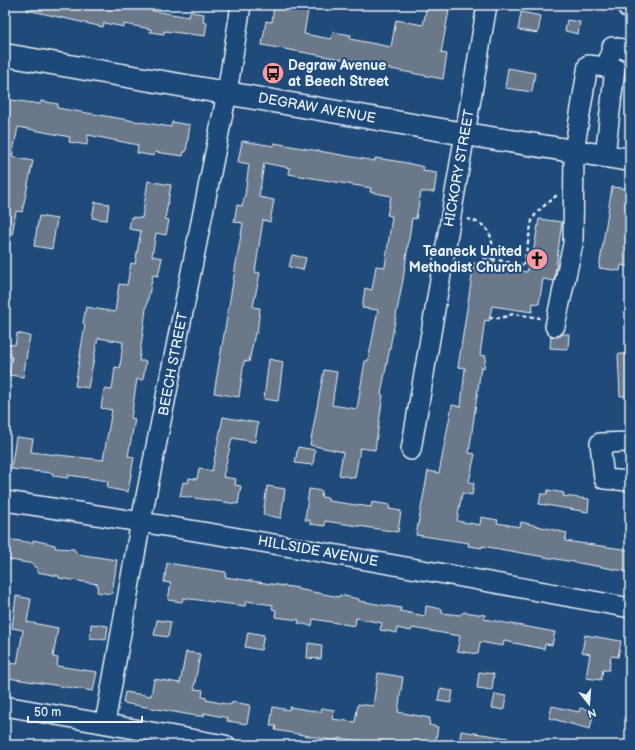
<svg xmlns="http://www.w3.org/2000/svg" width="635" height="750" font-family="'Balsamiq Sans',sans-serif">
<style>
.building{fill:#6b7889;stroke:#e8f1f8}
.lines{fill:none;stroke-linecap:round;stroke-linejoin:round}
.minor-casing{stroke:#e8f1f8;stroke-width:22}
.major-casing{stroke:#e8f1f8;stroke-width:25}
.path{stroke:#e8f1f8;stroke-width:2.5;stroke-dasharray:4 3;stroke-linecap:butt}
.minor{stroke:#1f4a7a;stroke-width:19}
.major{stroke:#1f4a7a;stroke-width:22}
.labels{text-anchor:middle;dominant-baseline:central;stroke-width:4;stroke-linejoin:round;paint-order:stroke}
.poi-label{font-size:14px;font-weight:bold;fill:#e8f1f8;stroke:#1f4a7a;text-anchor:start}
.street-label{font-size:14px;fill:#e8f1f8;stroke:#1f4a7a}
</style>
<rect width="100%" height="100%" fill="#1f4a7a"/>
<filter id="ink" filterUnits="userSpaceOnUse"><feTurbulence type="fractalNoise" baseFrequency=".025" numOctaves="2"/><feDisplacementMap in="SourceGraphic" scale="8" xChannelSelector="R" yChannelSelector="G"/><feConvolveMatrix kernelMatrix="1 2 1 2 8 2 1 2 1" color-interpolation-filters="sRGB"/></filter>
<g filter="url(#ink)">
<path class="building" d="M28 5H119L189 17 190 12 204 14 203 22 207 23 205 36 164 31V34L150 32 151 29 124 24V27L104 23 103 27 81 22 27 10Z
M274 5 293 7V5H309L304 34 331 39 333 32 351 35 350 39 391 47 396 20 423 25 427 5H450L441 53 447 54 443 79 380 67V69L363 66V63L262 45 266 21 272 22Z
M521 12 541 16 538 33 518 30Z
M567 20 580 22 578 34 565 31Z
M508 68 535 73 532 92 505 88Z
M5 99 40 104 41 101 58 104 57 108 171 127 172 122 190 125 186 152H184L183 156 155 152 154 156 137 153 138 145 88 135 87 145 69 142 70 137 18 127 12 157 33 161 22 212 16 211 12 236 5 235Z
M242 141 274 146V143L375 161V158L402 162 424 167 423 171 437 173 434 192H421L416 219 412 218 403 280 381 394 383 395 375 450 360 448 355 478 339 475 343 452 310 445 324 370 337 372 332 405 357 409 365 361H368L378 310 362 308 365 288 372 290 376 266 385 267 392 216 387 215 391 196 370 192 371 188 289 174 290 168 264 163 259 197 274 200 270 222 263 220 255 272 260 273 253 307 260 308 257 333H255L249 362 244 361 239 397 214 393 243 223 234 222 237 205 242 206 245 195 249 164 238 162Z
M148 181 171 185 165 219 169 220 166 235 156 233 152 256 162 258 158 276 153 275 146 309 139 361H146L143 380 137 379 131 418 135 419 128 456 134 457 128 492 107 488 108 481 68 475V478L53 476V473L11 469 16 437 33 439 31 452 103 460 112 410 101 408 104 389 112 390 115 367 120 368 123 342 98 338 88 388 75 386 85 324 83 323 86 307 115 312 119 284 127 285 131 263 135 264 141 231 129 229 131 217 142 218Z
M612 187 630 189V267L621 265 620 271 599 268Z
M95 202 109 204 107 220 92 218Z
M39 216 57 219 52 249 34 246Z
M539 219 562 222 554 281 543 279 539 304 533 303 532 312 492 306 489 321 485 320 480 355 486 356 484 368 481 367 469 453 475 454 469 482 474 483 472 495 462 493 457 521 480 525 481 517 498 520 497 523 520 527 521 522 567 533 565 541 630 550V572L482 546V548L468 546 469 543 416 535 428 471 439 473 452 405 461 407 465 368 458 367 474 263 482 264 483 258 495 260 494 267 527 272 529 259 532 260Z
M292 255 306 258 303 270 289 267Z
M17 333 30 336 23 377 9 375 12 357 5 356V344L15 345Z
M563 334H569L568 349 550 348 551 336 558 337Z
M618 354H630V396H620Z
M269 359 283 362 278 401 264 399Z
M223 417 258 423 255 442 232 438 223 477 236 479 235 485 241 486 238 504 180 496 183 482 188 483 189 478 197 479 199 468 212 471Z
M298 447 315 450 313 465 295 463Z
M267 486 285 489 281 518 263 515Z
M309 489 322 491 321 497 328 498V501L371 507 372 502 390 505 389 509 401 511 398 532 325 521V526L310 524V520H305Z
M548 490 564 493 563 496 589 499 588 512 539 504 541 494H547Z
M6 539 33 543V540L55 545V548L74 549 77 554 117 560 112 594 97 592 98 584 59 578V576L37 572V567H34V564L5 559Z
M167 563 226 572 225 577 298 588 297 589 339 597 340 595 359 599V601L401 608 400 611 425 616 426 606 442 609V613L460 615 464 612 485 615 484 619 555 632 552 645 545 644 544 649 504 641 503 646 480 642 478 654 457 651 460 636 412 628 411 631 397 628V633L380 630 382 623 356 618 355 626 313 619 312 626 298 623 299 620 275 617 276 610 272 609 273 605 246 601 245 606 183 598 182 602 168 600 171 583 164 582Z
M16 596 31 599 27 622 58 628 53 657 58 658 57 666 97 672 93 691 8 678 10 663 17 664 23 630 12 628Z
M157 620 171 622 168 637 154 635Z
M91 624 108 626 106 640 90 638Z
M248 632 264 635 261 650 245 647Z
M585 635 621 641 618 657 611 656 609 670H603L601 680 586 678 590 654 582 652Z
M308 643 322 645 321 659 307 658Z
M186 652 200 654 194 689 203 690 202 697 207 698 206 700 231 705 232 702 250 705 247 724 227 721 228 718 204 713V716H197L123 703 125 692 151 696 154 679 180 683Z
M479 672 494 674 492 690 477 688Z
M378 673 403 677 398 712 430 718 429 725 438 727 435 745H393L338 738V740H331L275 730 276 726H270L273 707 289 710 290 707 321 712 322 708 334 710 332 719 355 722 358 704 373 706Z
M440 689 453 691 451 703 438 701Z
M495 694 506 696 504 710 492 708Z
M552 706 579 712 580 708 594 711 590 729 549 718Z
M461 731 508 738V745H459Z"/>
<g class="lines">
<g class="minor-casing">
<path id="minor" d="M628 8H630
M607 67 612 47 630 50
M555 326 573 244 574 151 588 65 615 68 605 156
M630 442 600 443 604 479 630 481
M411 450 487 5
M5 501C214 532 422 569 630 608
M5 706 225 745
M105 723 141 521 227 93 241 5"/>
</g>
<g class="major-casing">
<path id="major" d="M5 55 465 134 630 160"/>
</g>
<path class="path" d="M467 219C491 224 494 238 492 260
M492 259 528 266
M524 265 532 220 537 212 557 195
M489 318H501L513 314 540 318"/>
<use href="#minor" class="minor"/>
<use href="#major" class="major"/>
</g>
</g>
<defs>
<g id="bus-disc" transform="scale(1.15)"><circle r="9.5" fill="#ff9aa2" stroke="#1f4a7a"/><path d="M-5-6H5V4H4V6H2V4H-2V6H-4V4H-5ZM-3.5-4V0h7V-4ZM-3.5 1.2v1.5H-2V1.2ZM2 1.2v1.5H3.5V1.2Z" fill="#111"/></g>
<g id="church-disc" transform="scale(1.15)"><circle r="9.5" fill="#ff9aa2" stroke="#1f4a7a"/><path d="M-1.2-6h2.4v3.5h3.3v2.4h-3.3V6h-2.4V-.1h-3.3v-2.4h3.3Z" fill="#111"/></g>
</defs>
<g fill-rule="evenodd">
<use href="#bus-disc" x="273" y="73"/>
<use href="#church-disc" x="537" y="259"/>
</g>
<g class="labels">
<g class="poi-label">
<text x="288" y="65">Degraw Avenue<tspan x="288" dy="16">at Beech Street</tspan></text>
<text x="522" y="251" text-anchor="end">Teaneck United<tspan x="522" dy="16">Methodist Church</tspan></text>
</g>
<g class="street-label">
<text transform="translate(317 108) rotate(10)">DEGRAW AVENUE</text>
<text transform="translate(459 168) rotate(-80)">HICKORY STREET</text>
<text transform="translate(173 364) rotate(-79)">BEECH STREET</text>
<text transform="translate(318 551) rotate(10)">HILLSIDE AVENUE</text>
</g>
</g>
<rect width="635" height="750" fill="none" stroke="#1f4a7a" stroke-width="20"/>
<rect x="10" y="10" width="615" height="730" fill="none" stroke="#e8f1f8" stroke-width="1.5" filter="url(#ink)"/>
<g transform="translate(589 704) rotate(163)" stroke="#1f4a7a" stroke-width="3" paint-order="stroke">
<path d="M0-3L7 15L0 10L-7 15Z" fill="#e8f1f8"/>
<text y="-6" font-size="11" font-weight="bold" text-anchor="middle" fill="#e8f1f8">N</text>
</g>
<path d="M28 716v6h114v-6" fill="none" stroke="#e8f1f8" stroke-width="2"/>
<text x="34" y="716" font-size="12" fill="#e8f1f8" stroke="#1f4a7a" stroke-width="3" paint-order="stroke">50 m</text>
</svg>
